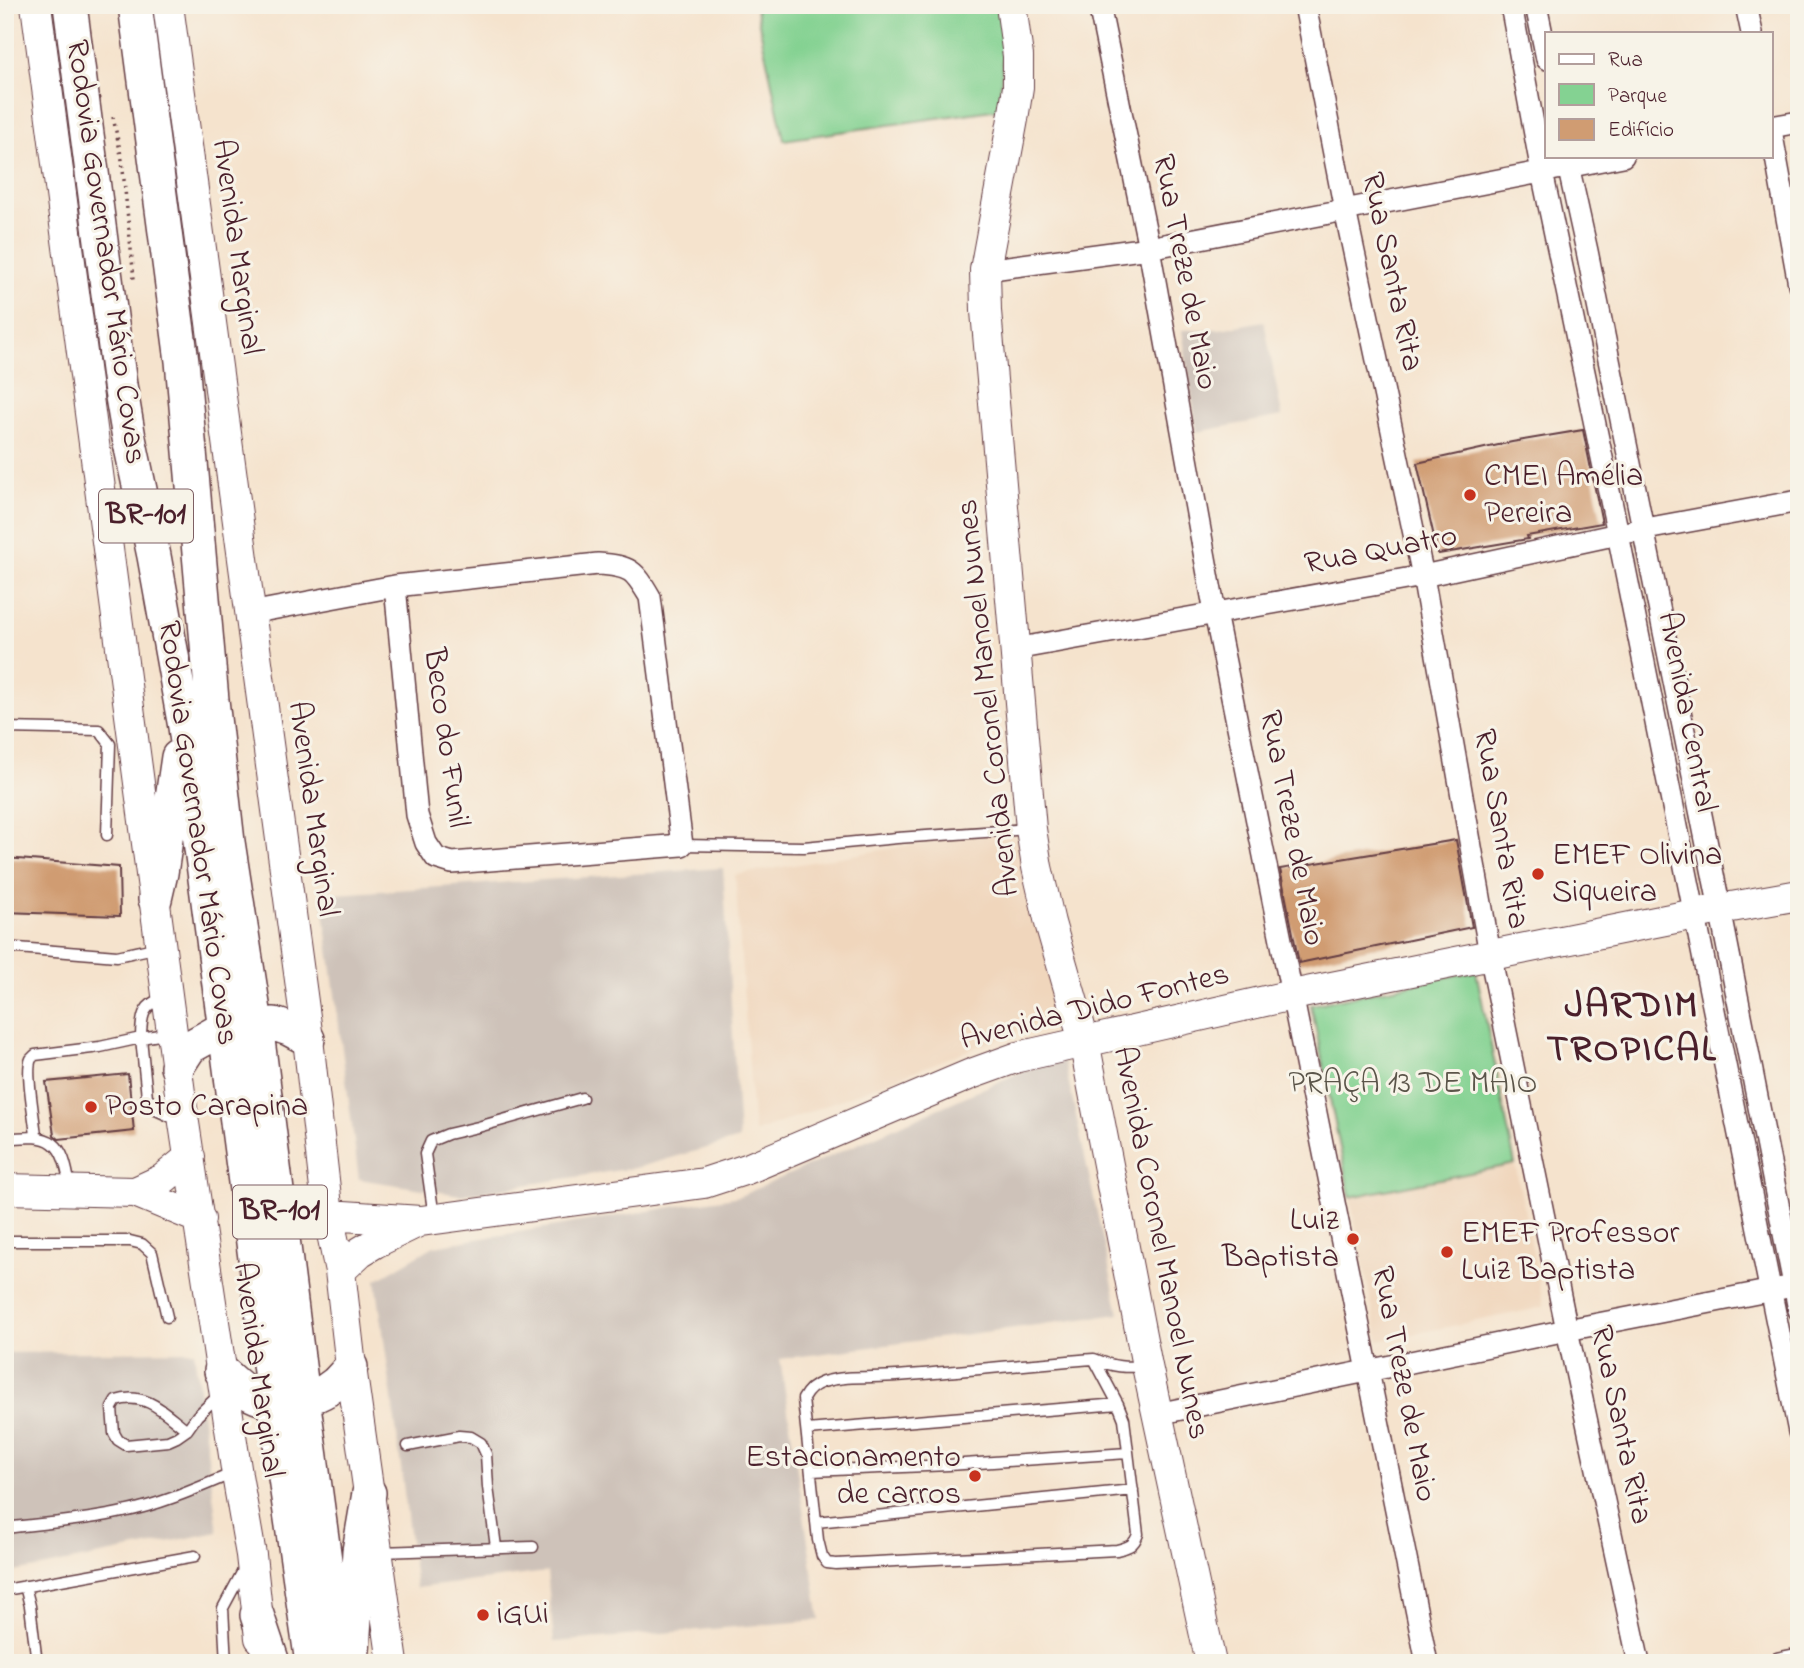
<svg xmlns="http://www.w3.org/2000/svg" width="1804" height="1668" font-family="'Indie Flower',sans-serif">
<style>
.built{fill:#f0d6bc}
.industrial{fill:#cec2b9}
.green{fill:#84d292;stroke:#67785e;stroke-width:2}
.building{fill:#d09c72}
.lines{fill:none;stroke-linecap:round;stroke-linejoin:round}
.lane-casing{stroke:#643c43;stroke-width:13}
.street-casing{stroke:#643c43;stroke-width:24}
.secondary-casing{stroke:#643c43;stroke-width:32}
.primary-casing{stroke:#643c43;stroke-width:36}
.path{stroke:#643c43;stroke-width:3.5;stroke-dasharray:2 5;stroke-linecap:butt}
.lane{stroke:#fff;stroke-width:10}
.street{stroke:#fff;stroke-width:21}
.secondary{stroke:#fff;stroke-width:30}
.primary{stroke:#fff;stroke-width:33}
.poi-dot{fill:#c8321e;stroke:#f7f3e8;stroke-width:2.5}
.labels{text-anchor:middle;dominant-baseline:central;stroke-width:6;stroke-linejoin:round;paint-order:stroke}
.shield{fill:#f7f3e8;stroke:#7e5f64;stroke-width:2}
.shield-label{font-size:30px;font-weight:bold;fill:#4a1f2b}
.street-label{font-size:32px;fill:#4a1f2b;stroke:#f7f3e8}
.poi-label{font-size:32px;fill:#4a1f2b;stroke:#f7f3e8;text-anchor:start}
.park-label{font-size:32px;fill:#5b554a;stroke:#f7f3e8}
.district-label{font-size:38px;font-weight:bold;letter-spacing:2px;fill:#4a1f2b;stroke:#f7f3e8}
</style>
<rect width="100%" height="100%" fill="#f7f3e8"/>
<filter id="ink" filterUnits="userSpaceOnUse"><feTurbulence type="fractalNoise" baseFrequency=".0143" numOctaves="2"/><feDisplacementMap in="SourceGraphic" scale="14" xChannelSelector="R" yChannelSelector="G"/><feConvolveMatrix kernelMatrix="1 2 1 2 8 2 1 2 1" color-interpolation-filters="sRGB"/></filter>
<filter id="wash" filterUnits="userSpaceOnUse"><feTurbulence type="fractalNoise" baseFrequency=".00686" numOctaves="4" result="noise"/><feDisplacementMap in="SourceGraphic" scale="28" xChannelSelector="R" yChannelSelector="G"/><feGaussianBlur stdDeviation="1.57" result="paint"/><feColorMatrix in="noise" values="0 0 0 0 0 0 0 0 0 0 0 0 0 0 0 0 0 1.4 0 .05"/><feComposite in="paint" operator="in"/></filter>
<g filter="url(#wash)">
<rect width="100%" height="100%" fill="#f5e3cd"/>
<path class="built" d="M1016 827 1060 1015 754 1133 735 875Z
M1515 1164 1544 1307 1379 1341 1350 1197Z"/>
<path class="industrial" d="M1264 321 1282 416 1197 432 1182 330 1220 329Z
M723 868 739 1139 639 1167 460 1195 359 1179 322 895Z
M1063 1056 1119 1314 780 1359 820 1620 554 1642 547 1572 416 1588 397 1435 376 1280 434 1246 740 1196 1014 1075Z
M194 1351 218 1532 5 1574V1353Z"/>
<path class="green" d="M755 5H998L1005 32 999 109 784 140Z
M1476 971 1515 1164 1350 1197 1311 1005Z"/>
<g id="blocks">
<path class="building" d="M1583 430 1602 523 1527 536 1528 539 1438 554 1417 463 1512 442Z
M1456 840 1472 927 1299 963 1280 869Z
M5 858 119 867 120 916 5 912Z
M128 1074 134 1131 59 1139 54 1135 46 1082Z"/>
</g>
</g>
<g filter="url(#ink)">
<use href="#blocks" fill-opacity="0" stroke="#643c43" stroke-width="2"/>
<g class="lines">
<g class="lane-casing">
<path id="lane" d="M5 728 99 730 110 744 107 835
M682 845 804 847 897 838 1028 829
M5 947 117 956 159 947
M171 1033 141 1038 147 1097 156 1110 178 1120
M36 1136C35 1121 25 1071 31 1059 32 1058 34 1056 35 1055L100 1047 141 1038C141 1016 143 1004 165 997
M5 1139C53 1133 63 1140 70 1188
M434 1217 425 1154 431 1141 448 1134 478 1127 582 1098
M5 1241H130L142 1244 152 1253 167 1317
M1094 1359 1118 1404 1124 1419 1138 1534C1134 1546 1128 1547 1117 1550L836 1564 827 1563 822 1556 818 1540 803 1399C807 1391 814 1385 823 1382 847 1375 872 1378 897 1376 963 1371 1028 1364 1094 1359 1114 1367 1125 1368 1147 1366
M187 1430C165 1413 146 1391 116 1401L112 1408 114 1433 118 1440 126 1445 168 1441 177 1437 187 1430 197 1416 220 1394
M807 1430 1118 1404
M408 1446 459 1436 471 1437 481 1443 486 1454 488 1487 496 1547
M811 1471 949 1465 1128 1453
M816 1522 1133 1490
M5 1528C44 1523 84 1521 123 1512 158 1505 191 1491 224 1477L234 1476
M380 1552 533 1547
M25 1586 30 1606 37 1663
M5 1590 195 1556
M226 1663 223 1608 245 1567"/>
</g>
<g class="street-casing">
<path id="street" d="M1099 5 1149 248 1215 613 1427 1663
M1305 5 1345 210 1423 576 1490 954 1567 1330 1639 1663
M1511 5 1542 172 1618 534 1799 1432
M1536 5 1547 59
M1746 5 1752 33
M1771 127 1799 122
M1771 130 1799 284
M1566 156 1587 251 1720 909 1799 1310
M985 270 1149 248 1623 156
M250 613 395 586 598 564C631 566 634 570 650 597L682 845 452 863 436 858 426 843 417 815 395 586
M1015 649 1423 576 1618 534 1799 501
M1157 1414 1567 1330 1783 1288
M1779 1663 1799 1659"/>
</g>
<g class="secondary-casing">
<path id="secondary" d="M36 5 184 1123 237 1475 251 1555 260 1638
M168 5 308 1039 328 1215 340 1271 351 1367 393 1663
M1011 5 1018 56V87L1013 119 985 270 986 311 1031 829 1037 867 1050 923 1084 1041 1147 1366 1211 1663
M5 1189 135 1192 200 1219
M135 1192 163 1179 190 1157
M328 1215 421 1221 704 1183 747 1169 971 1074 1018 1057 1292 995 1720 909 1799 895
M340 1271 360 1252 375 1243 420 1221"/>
</g>
<g class="primary-casing">
<path id="primary" d="M70 5 120 385 129 438 154 556 185 727 274 1402 312 1663
M135 5 182 361 212 700 228 842 256 1024 305 1413 339 1663
M155 899 161 873 178 757
M177 1067 190 1047 226 1027 274 1024 289 1029 308 1039
M221 1371C230 1378 238 1387 247 1392 273 1408 313 1403 336 1383 341 1378 346 1372 351 1367
M257 1615 273 1663
M353 1650 359 1551 369 1493"/>
</g>
<path class="path" d="M113 117 122 160 134 279"/>
<use href="#lane" class="lane"/>
<use href="#street" class="street"/>
<use href="#secondary" class="secondary"/>
<use href="#primary" class="primary"/>
</g>
</g>
<g class="poi-dot">
<circle cx="1470" cy="495" r="7"/>
<circle cx="1538" cy="874" r="7"/>
<circle cx="91" cy="1107" r="7"/>
<circle cx="1353" cy="1239" r="7"/>
<circle cx="1447" cy="1252" r="7"/>
<circle cx="975" cy="1476" r="7"/>
<circle cx="483" cy="1615" r="7"/>
</g>
<g class="labels">
<g class="shield">
<rect x="99" y="489.5" width="94" height="53" rx="5"/>
<rect x="233" y="1185.5" width="94" height="53" rx="5"/>
</g>
<g class="shield-label">
<text x="146" y="516">BR-101</text>
<text x="280" y="1212">BR-101</text>
</g>
<g class="street-label">
<text transform="translate(236 247) rotate(82)">Avenida Marginal</text>
<text transform="translate(105 252) rotate(82)">Rodovia Governador Mário Covas</text>
<text transform="translate(1184 272) rotate(79)">Rua Treze de Maio</text>
<text transform="translate(1391 272) rotate(78)">Rua Santa Rita</text>
<text transform="translate(1381 551) rotate(-11)">Rua Quatro</text>
<text transform="translate(989 698) rotate(-96)">Avenida Coronel Manoel Nunes</text>
<text transform="translate(1686 712) rotate(79)">Avenida Central</text>
<text transform="translate(445 738) rotate(82)">Beco do Funil</text>
<text transform="translate(312 809) rotate(82)">Avenida Marginal</text>
<text transform="translate(1291 828) rotate(79)">Rua Treze de Maio</text>
<text transform="translate(1500 829) rotate(80)">Rua Santa Rita</text>
<text transform="translate(197 833) rotate(82)">Rodovia Governador Mário Covas</text>
<text transform="translate(1095 1008) rotate(-14)">Avenida Dido Fontes</text>
<text transform="translate(1160 1243) rotate(79)">Avenida Coronel Manoel Nunes</text>
<text transform="translate(257 1370) rotate(82)">Avenida Marginal</text>
<text transform="translate(1403 1384) rotate(79)">Rua Treze de Maio</text>
<text transform="translate(1620 1425) rotate(78)">Rua Santa Rita</text>
</g>
<g class="poi-label">
<text x="1484" y="477">CMEI Amélia<tspan x="1484" dy="37">Pereira</tspan></text>
<text x="1552" y="856">EMEF Olivina<tspan x="1552" dy="37">Siqueira</tspan></text>
<text x="105" y="1107">Posto Carapina</text>
<text x="1339" y="1221" text-anchor="end">Luiz<tspan x="1339" dy="37">Baptista</tspan></text>
<text x="1461" y="1234">EMEF Professor<tspan x="1461" dy="37">Luiz Baptista</tspan></text>
<text x="961" y="1458" text-anchor="end">Estacionamento<tspan x="961" dy="37">de carros</tspan></text>
<text x="497" y="1615">iGUi</text>
</g>
<g class="park-label">
<text x="1413" y="1084">PRAÇA 13 DE MAIO</text>
</g>
<g class="district-label">
<text x="1632" y="1007">JARDIM<tspan x="1632" dy="44">TROPICAL</tspan></text>
</g>
</g>
<rect width="1804" height="1668" fill="none" stroke="#f7f3e8" stroke-width="28"/>
<rect x="1545" y="32" width="228" height="126" fill="#f7f3e8" stroke="#b29e9c" stroke-width="2"/>
<rect x="1559" y="54" width="35" height="10" fill="#ffffff" stroke="#b29e9c" stroke-width="2"/>
<text x="1608" y="66" font-size="21" fill="#4a1f2b">Rua</text>
<rect x="1559" y="84" width="35" height="21" fill="#84d292" stroke="#b29e9c" stroke-width="2"/>
<text x="1608" y="102" font-size="21" fill="#4a1f2b">Parque</text>
<rect x="1559" y="119" width="35" height="21" fill="#d09c72" stroke="#b29e9c" stroke-width="2"/>
<text x="1608" y="136" font-size="21" fill="#4a1f2b">Edifício</text>
</svg>
